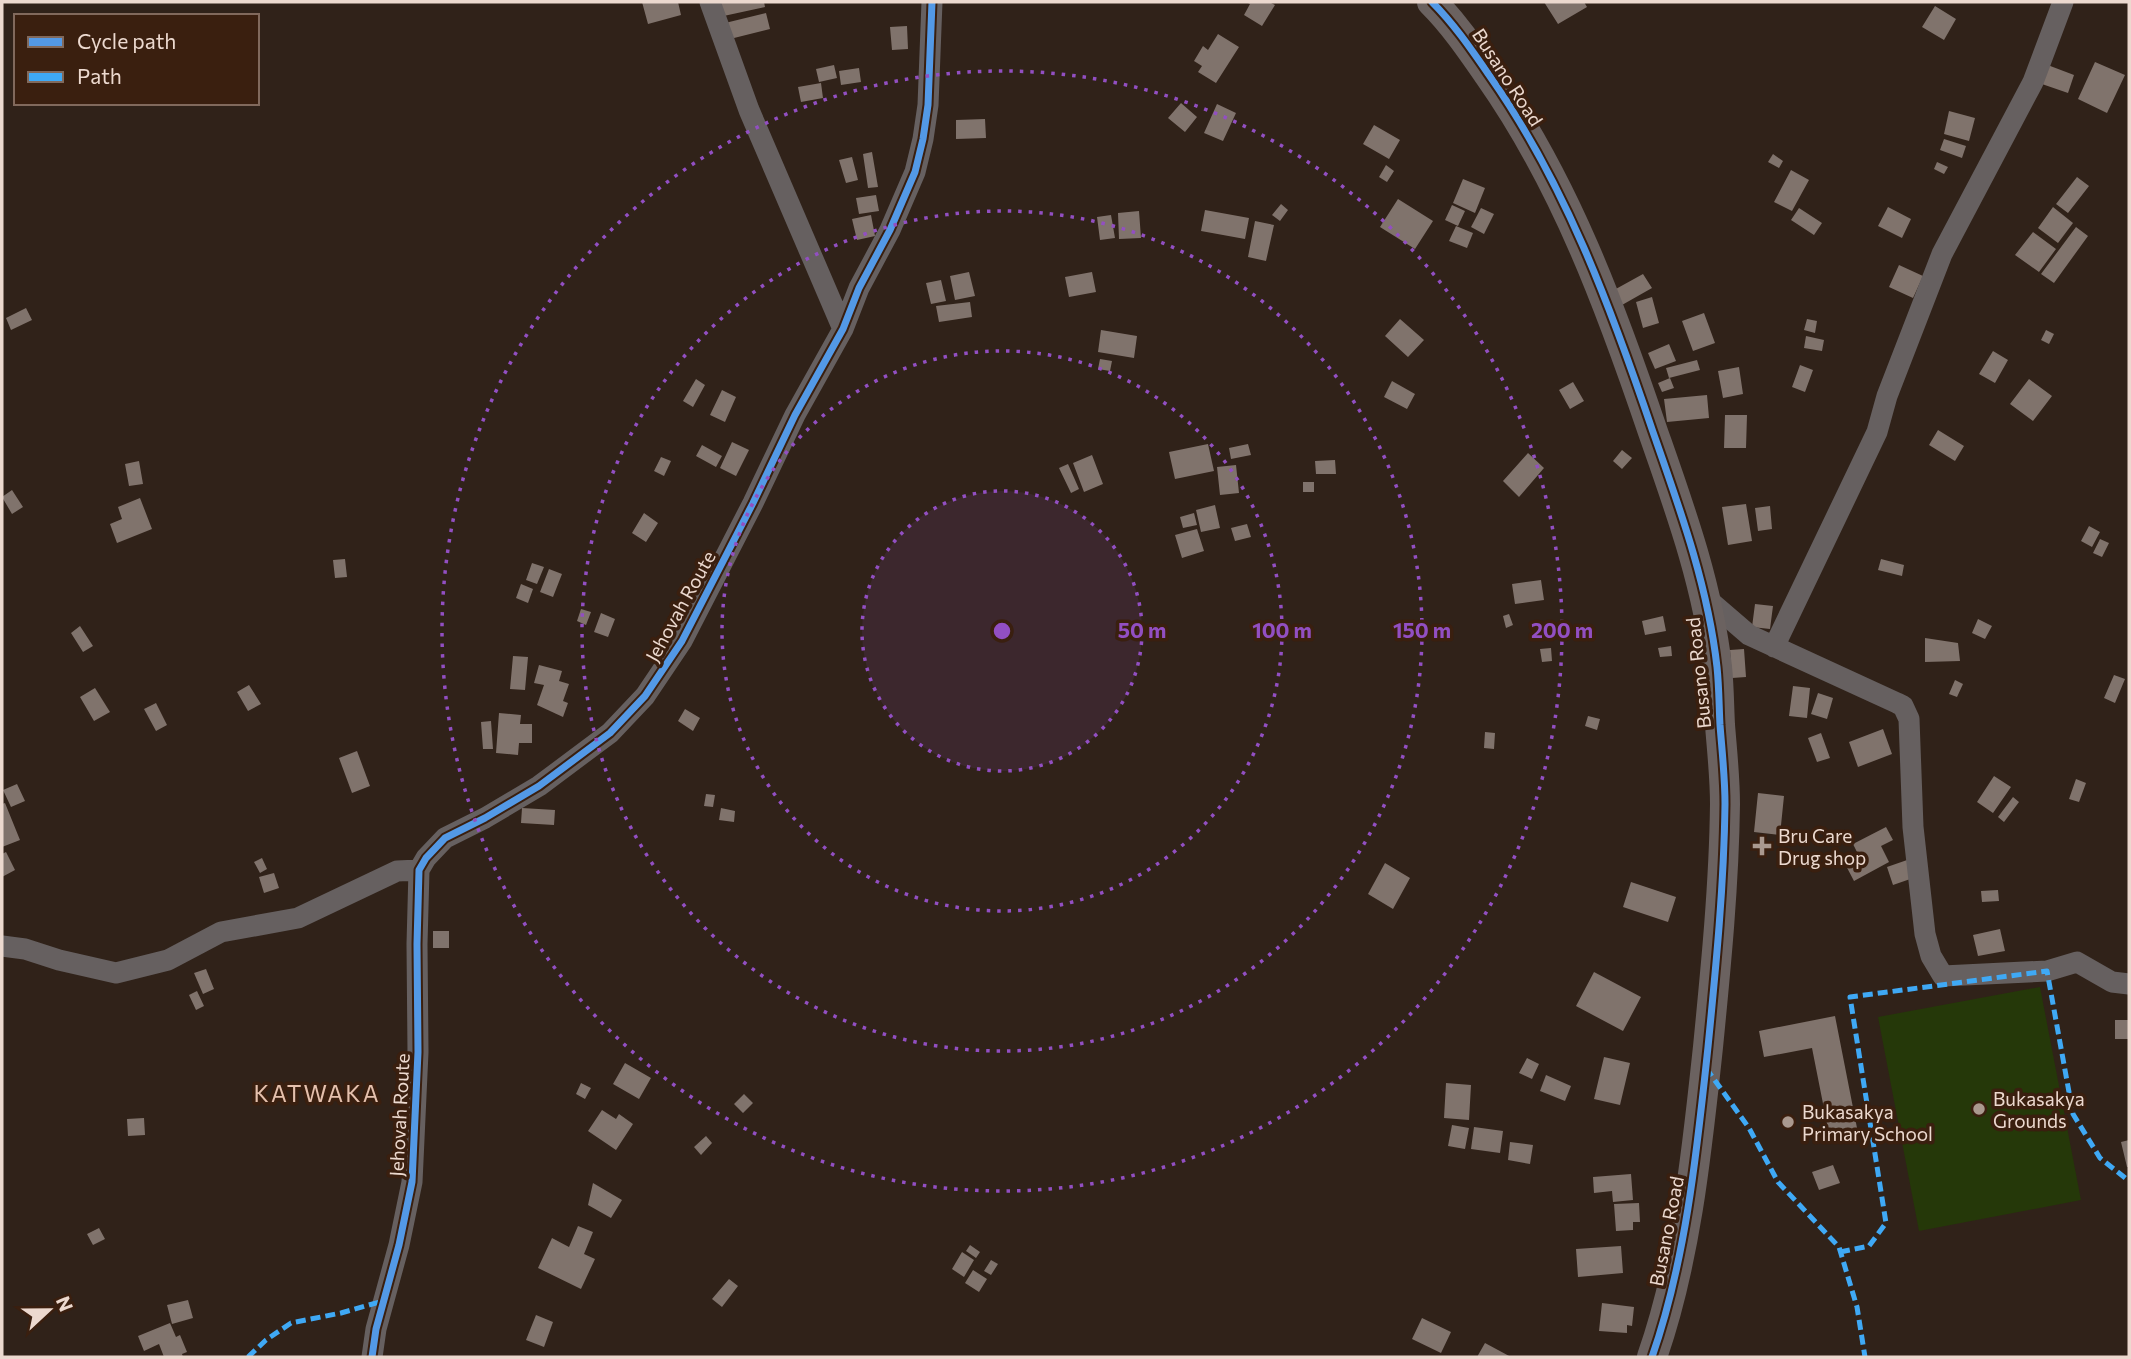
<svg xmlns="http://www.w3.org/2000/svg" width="2131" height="1359" font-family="Commissioner,sans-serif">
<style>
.green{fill:#253809}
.building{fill:#80736c}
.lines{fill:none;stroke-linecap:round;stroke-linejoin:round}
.street{stroke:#666060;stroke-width:21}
.secondary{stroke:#6b6260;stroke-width:30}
.quiet{stroke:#3fa9f5;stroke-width:5;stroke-dasharray:10 5;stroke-linecap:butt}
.cycleway-casing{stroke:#3a1f0f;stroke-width:11}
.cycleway{stroke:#5399e6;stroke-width:7}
.ring{fill:none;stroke:#924fc2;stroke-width:3.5;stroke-dasharray:3.5 7}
.poi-dot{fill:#aa998f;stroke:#3a1f0f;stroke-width:2.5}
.labels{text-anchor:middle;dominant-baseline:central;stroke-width:7;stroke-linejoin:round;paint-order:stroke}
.street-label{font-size:19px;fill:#ecd9cf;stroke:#3a1f0f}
.poi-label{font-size:19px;fill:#ecd9cf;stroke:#3a1f0f;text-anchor:start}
.quarter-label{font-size:23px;letter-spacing:2px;fill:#e4c0ad;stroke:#3a1f0f}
.centre{fill:#924fc2;stroke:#3a1f0f;stroke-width:3.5}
.ring-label{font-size:21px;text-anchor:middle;font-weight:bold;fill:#924fc2;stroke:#3a1f0f;stroke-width:7;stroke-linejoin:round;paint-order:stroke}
</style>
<rect width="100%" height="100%" fill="#302219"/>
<path class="green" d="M2040 987 2081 1200 1919 1231 1878 1017Z"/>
<path class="building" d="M642 2H678L681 15 648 24Z
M715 2H764L765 7 719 17Z
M1246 2H1269L1275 5 1262 26 1244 15 1250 4Z
M1544 2H1584L1587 7 1558 24Z
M1935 6 1956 19 1944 40 1922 27Z
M766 13 770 29 726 40 721 24Z
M907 26 908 49 892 50 890 27Z
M1218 34 1239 47 1216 83 1198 72 1202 66 1194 61 1203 46 1208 50Z
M2095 62 2125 75 2107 113 2078 99Z
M2045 64 2074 75 2068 93 2039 83Z
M834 65 837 78 819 82 816 69Z
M859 68 861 82 841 85 839 71Z
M821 83 823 98 801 102 798 87Z
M1181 103 1197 117 1185 132 1168 118Z
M1217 104 1236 113 1223 141 1204 133Z
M1949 111 1975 118 1969 141 1944 134Z
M985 119 986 138 956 139V120Z
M1374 125 1400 140 1389 159 1363 144Z
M1944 139 1966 146 1962 158 1940 150Z
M872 152 878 187 868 188 863 154Z
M1773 154 1783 161 1779 168 1768 162Z
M852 157 858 180 846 183 839 160Z
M1937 162 1948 167 1944 174 1934 169Z
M1386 165 1394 171 1387 182 1379 177Z
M1791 170 1809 180 1792 211 1774 202Z
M2077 177 2089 186 2068 213 2056 204Z
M1463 179 1485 188 1475 213 1453 203Z
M876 195 879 211 859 214 856 198Z
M1398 199 1433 221 1415 249 1380 227Z
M1281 204 1288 210 1280 221 1272 215Z
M1452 205 1465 211 1458 226 1445 220Z
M1888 207 1911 219 1902 238 1878 226Z
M2053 207 2073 223 2058 243 2038 228Z
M1481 208 1494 214 1484 234 1471 227Z
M1799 208 1822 223 1814 235 1791 220Z
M1205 210 1249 218 1245 239 1201 231Z
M1139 211 1141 238 1119 239 1118 213Z
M871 215 875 236 857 240 852 219Z
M1111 215 1115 238 1100 240 1097 217Z
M1255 221 1274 225 1266 261 1248 257Z
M1456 226 1473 233 1467 248 1449 241Z
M2076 227 2088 236 2054 283 2041 274Z
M2033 232 2056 249 2039 272 2015 255Z
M1899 265 1923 276 1913 298 1889 287Z
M969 272 975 296 955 300 950 276Z
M1092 272 1096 292 1069 297 1065 277Z
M1643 274 1652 288 1622 305 1614 290Z
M941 280 946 301 931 304 926 283Z
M1652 297 1659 323 1643 328 1636 302Z
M970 302 972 317 939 322 936 306Z
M26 308 32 320 11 330 6 318Z
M1704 313 1715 343 1693 351 1682 321Z
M1400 319 1424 340 1408 357 1385 336Z
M1807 319 1817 321 1815 333 1804 330Z
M1101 330 1137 336 1134 358 1098 352Z
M2046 330 2054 334 2049 344 2041 340Z
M1806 336 1824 340 1822 351 1804 348Z
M1669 344 1676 361 1655 369 1648 353Z
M1993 351 2008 360 1995 383 1979 374Z
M1100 359 1112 361 1110 371 1098 369Z
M1697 360 1700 370 1669 378 1666 368Z
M1800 365 1813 370 1805 392 1792 387Z
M1739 367 1743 394 1723 398 1718 371Z
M1670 378 1674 388 1662 392 1658 383Z
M696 379 705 385 693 407 683 401Z
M2029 379 2052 396 2033 421 2010 404Z
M1392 381 1415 394 1407 409 1384 397Z
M1573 382 1584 401 1570 409 1559 390Z
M722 390 736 397 725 422 710 415Z
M1707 395 1709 418 1667 422 1664 399Z
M1725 415H1747L1746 448H1724Z
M1938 430 1964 446 1955 461 1929 445Z
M732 442 749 450 736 476 720 468Z
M1208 444 1214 471 1175 479 1169 452Z
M1248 444 1251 455 1231 459 1229 448Z
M702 445 722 456 716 467 696 456Z
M1622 450 1632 458 1622 469 1613 461Z
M1528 453 1544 468 1519 497 1503 481Z
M1092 455 1103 484 1084 492 1073 463Z
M661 457 671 461 664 476 654 471Z
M1335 460 1336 474H1316L1315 461Z
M139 461 143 484 129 486 125 464Z
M1068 464 1079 489 1071 493 1059 468Z
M1236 465 1239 493 1220 495 1217 467Z
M1303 482H1314V492H1303Z
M12 490 23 507 12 514 2 497Z
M140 498 152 529 117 543 110 524 122 519 118 507Z
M1746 504 1752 541 1728 545 1722 507Z
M1215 505 1220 528 1201 532 1196 510Z
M1770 506 1772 529 1758 531 1755 508Z
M644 513 658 523 646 542 632 533Z
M1194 513 1197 525 1183 528 1180 517Z
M1247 524 1251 537 1235 541 1231 528Z
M2089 526 2100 532 2092 547 2081 541Z
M1197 529 1204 551 1182 558 1175 535Z
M2100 539 2109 543 2102 557 2093 553Z
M345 559 347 577 335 578 333 560Z
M1881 559 1904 565 1902 576 1878 570Z
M532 563 544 567 537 584 526 580Z
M549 569 562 574 553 597 540 592Z
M1541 580 1544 600 1515 604 1512 584Z
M521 584 533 589 528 603 516 598Z
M1755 604 1773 606 1770 629 1752 627Z
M581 609 591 612 586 625 577 621Z
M601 613 615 619 608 637 594 632Z
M1509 614 1513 625 1506 628 1503 616Z
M1663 616 1666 631 1645 635 1642 621Z
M1978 619 1992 626 1985 639 1972 633Z
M80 626 93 646 83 652 71 633Z
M1925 638 1958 643 1960 661 1925 662Z
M1671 646 1672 656 1660 657 1658 648Z
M1551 648 1552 661 1542 662 1540 649Z
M1744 649 1746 677 1732 678 1730 650Z
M513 656 528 657 525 690 510 689Z
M539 665 562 671 559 681 569 684 563 701 568 703 563 717 537 705 544 685 534 683Z
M2114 675 2125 679 2115 703 2104 698Z
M1955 680 1963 684 1957 697 1949 694Z
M249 685 261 704 248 711 237 692Z
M1793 686 1810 688 1807 718 1789 716Z
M95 688 110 712 94 721 80 697Z
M1818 693 1833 698 1827 719 1811 714Z
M156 703 167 725 156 731 144 709Z
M685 709 700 718 693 731 678 721Z
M499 713 521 715 520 724H532V743H519L518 755 496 753Z
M1588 716 1600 719 1597 730 1585 726Z
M491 721 493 749H483L481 722Z
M1883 729 1892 754 1858 767 1849 742Z
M1485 732 1495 733 1494 749 1484 748Z
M1821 733 1830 758 1817 762 1808 738Z
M357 751 370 786 352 793 339 758Z
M1994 776 2011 787 1993 813 1977 802Z
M2076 779 2086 783 2079 802 2069 799Z
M17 784 25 801 11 807 3 790Z
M1758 793 1784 796 1780 835 1754 832Z
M706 794 715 795 713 807 704 806Z
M2013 797 2019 802 2004 822 1998 817Z
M5 803 20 840 2 847V804Z
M522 808 555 810 554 825 521 823Z
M721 808 735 811 734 822 719 820Z
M1886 827 1893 840 1881 846 1889 862 1854 881 1844 862 1858 854 1853 844Z
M6 852 15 870 2 877V854Z
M262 858 267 869 260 873 254 862Z
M1910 859 1916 877 1893 885 1887 867Z
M1385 863 1410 878 1393 909 1368 894Z
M274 873 279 888 264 893 259 877Z
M1631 882 1676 897 1668 922 1623 907Z
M1998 890 1999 901 1982 902 1981 891Z
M2000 929 2005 951 1978 956 1973 935Z
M433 931H449V948H433Z
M206 969 214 989 203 994 194 973Z
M1594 972 1641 997 1623 1031 1576 1006Z
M197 991 204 1006 196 1010 189 995Z
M1835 1016 1857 1128 1829 1134 1812 1048 1764 1057 1759 1031Z
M2115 1020H2129V1039H2115Z
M1604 1057 1630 1063 1620 1105 1594 1099Z
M1527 1058 1539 1064 1532 1079 1519 1073Z
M625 1063 651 1078 639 1099 613 1084Z
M1546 1075 1571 1086 1565 1101 1540 1091Z
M581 1083 591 1088 585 1099 576 1094Z
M1446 1083 1471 1085 1469 1120 1444 1118Z
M744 1094 753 1103 743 1113 734 1104Z
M602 1110 616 1119 619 1114 633 1124 616 1150 588 1131Z
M144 1118 145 1135 128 1136 127 1119Z
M1452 1125 1469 1128 1465 1149 1448 1146Z
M1474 1127 1503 1131 1500 1153 1471 1149Z
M706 1136 712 1143 701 1155 694 1147Z
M2129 1140V1167H2127L2121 1142Z
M1510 1142 1533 1145 1530 1164 1508 1160Z
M1833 1165 1840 1183 1819 1190 1812 1172Z
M1631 1174 1633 1200 1613 1202 1612 1191 1594 1193 1593 1177Z
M593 1183 622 1200 611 1218 588 1205Z
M1639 1203 1640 1222H1633V1230L1616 1231 1614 1204Z
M578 1226 593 1232 584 1254 595 1259 581 1289 538 1268 552 1238 569 1247Z
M99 1228 105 1239 93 1245 87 1234Z
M970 1245 980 1252 976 1258 966 1251Z
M1621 1246 1623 1273 1578 1277 1576 1249Z
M962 1252 974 1260 964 1277 952 1269Z
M991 1260 998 1264 991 1275 984 1271Z
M973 1270 987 1279 979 1292 965 1283Z
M729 1279 738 1286 722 1307 712 1299Z
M188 1300 193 1318 172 1324 167 1305Z
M1602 1303 1634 1307 1632 1326 1627 1325V1333L1599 1331Z
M536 1315 553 1322 544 1347 526 1340Z
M1422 1318 1451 1332 1441 1353 1412 1339Z
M170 1323 176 1337 180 1335 187 1352 182 1354 183 1357H164L159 1344 144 1351 138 1336Z
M1485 1343 1511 1357H1477Z"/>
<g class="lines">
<path class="street" d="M710 2 749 110 843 329
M1706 598 1749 635 1897 703 1903 706 1909 719 1913 827 1925 934 1931 956 1943 976 2047 971 2077 962 2112 982 2129 984
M1774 647 1877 432 1887 396 1942 254 2033 82 2063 2
M2 946 25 949 59 960 116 973 168 960 221 932 298 918 397 871 419 870
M372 1357 376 1329 399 1245 412 1182 418 1052 417 944 419 870 426 858 445 838 485 818 539 786 610 733 645 696 682 641 753 503 795 415 843 329 859 288 890 230 915 172 923 139 928 105 932 2"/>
<path class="secondary" d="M1432 2C1454 24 1471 49 1489 75 1565 183 1611 308 1653 432 1680 509 1708 586 1717 667 1719 686 1719 706 1720 725 1722 751 1725 777 1725 804 1724 885 1716 966 1708 1047 1697 1150 1686 1260 1652 1357"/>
<path class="quiet" d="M1706 1068 1749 1128 1778 1182 1839 1247 1857 1307 1865 1357
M1840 1252 1869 1246 1886 1223 1850 997 2047 971 2073 1114 2100 1158 2129 1181
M248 1357 266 1340 291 1323 341 1313 383 1301"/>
<g class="cycleway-casing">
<path id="cycleway" d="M1432 2C1454 24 1471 49 1489 75 1565 183 1611 308 1653 432 1680 509 1708 586 1717 667 1719 686 1719 706 1720 725 1722 751 1725 777 1725 804 1724 885 1716 966 1708 1047 1697 1150 1686 1260 1652 1357
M372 1357 376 1329 399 1245 412 1182 418 1052 417 944 419 870 426 858 445 838 485 818 539 786 610 733 645 696 682 641 753 503 795 415 843 329 859 288 890 230 915 172 923 139 928 105 932 2"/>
</g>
<use href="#cycleway" class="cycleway"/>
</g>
<circle cx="1002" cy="631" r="140" fill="#924fc2" fill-opacity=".12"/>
<g class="ring">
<circle cx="1002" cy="631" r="140"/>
<circle cx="1002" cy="631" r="280"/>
<circle cx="1002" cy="631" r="420"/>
<circle cx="1002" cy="631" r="560"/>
</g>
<g class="poi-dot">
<path d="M1758.5 835.5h7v7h7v7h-7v7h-7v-7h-7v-7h7z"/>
<circle cx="1979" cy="1109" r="7"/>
<circle cx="1788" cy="1122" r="7"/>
</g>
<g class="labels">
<g class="street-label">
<text transform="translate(1508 77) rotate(57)">Busano Road</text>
<text transform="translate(680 606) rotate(-61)">Jehovah Route</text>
<text transform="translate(1698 673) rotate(-96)">Busano Road</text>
<text transform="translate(399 1115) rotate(-87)">Jehovah Route</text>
<text transform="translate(1666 1231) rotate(-79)">Busano Road</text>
</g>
<g class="poi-label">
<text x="1778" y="835">Bru Care<tspan x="1778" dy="22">Drug shop</tspan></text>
<text x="1993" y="1098">Bukasakya<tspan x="1993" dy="22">Grounds</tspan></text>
<text x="1802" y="1111">Bukasakya<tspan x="1802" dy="22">Primary School</tspan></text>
</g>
<g class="quarter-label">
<text x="317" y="1093">KATWAKA</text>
</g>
</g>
<circle cx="1002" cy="631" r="10" class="centre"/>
<g class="ring-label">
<text x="1142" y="638">50 m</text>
<text x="1282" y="638">100 m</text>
<text x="1422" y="638">150 m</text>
<text x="1562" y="638">200 m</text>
</g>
<rect width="2131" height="1359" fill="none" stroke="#ecd9cf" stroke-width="7"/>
<rect x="14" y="14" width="245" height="91" fill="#3a1f0f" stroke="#81695c" stroke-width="2"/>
<rect x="28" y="37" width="35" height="10" fill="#5399e6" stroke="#81695c" stroke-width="2"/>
<text x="77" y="49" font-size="21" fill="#ecd9cf">Cycle path</text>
<rect x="28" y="72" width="35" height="10" fill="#3fa9f5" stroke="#81695c" stroke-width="2"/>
<text x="77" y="84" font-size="21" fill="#ecd9cf">Path</text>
<g transform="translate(49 1310) rotate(68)" stroke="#3a1f0f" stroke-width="5" paint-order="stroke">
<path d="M0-5L12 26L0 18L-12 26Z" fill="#ecd9cf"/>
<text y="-10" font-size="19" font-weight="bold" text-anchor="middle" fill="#ecd9cf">N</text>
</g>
</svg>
